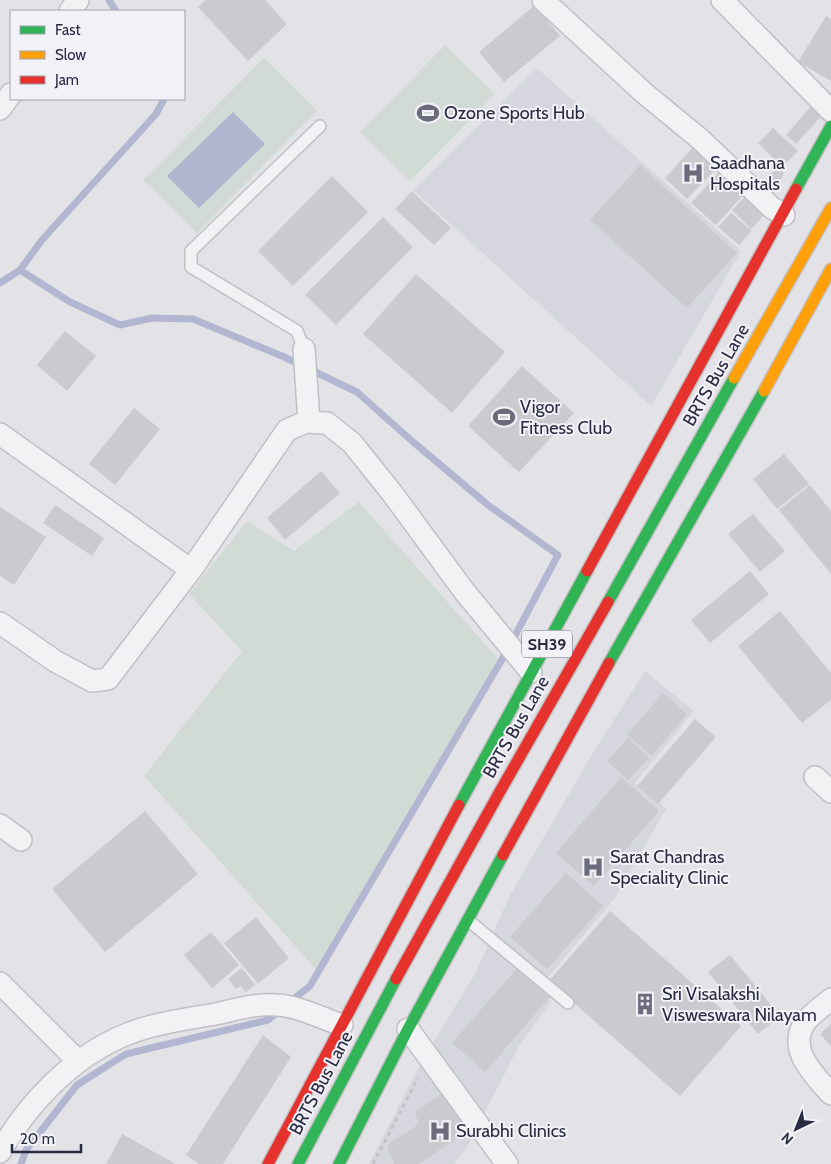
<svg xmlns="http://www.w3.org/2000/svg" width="831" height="1164" font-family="Cabin,sans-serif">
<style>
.built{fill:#d6d6df}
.green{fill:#d1dad4}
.water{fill:#b2b6d1}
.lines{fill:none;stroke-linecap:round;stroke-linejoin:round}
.stream{stroke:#b2b6d1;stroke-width:7}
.building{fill:#cacacf}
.lane-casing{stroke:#c0c0c5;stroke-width:14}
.street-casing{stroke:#c0c0c5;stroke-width:24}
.fast-casing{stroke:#c0c0c5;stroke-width:14}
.slow-casing{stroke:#c0c0c5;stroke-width:14}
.jam-casing{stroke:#c0c0c5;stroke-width:14}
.path{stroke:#c2c2c8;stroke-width:3;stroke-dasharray:4 4;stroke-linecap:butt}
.lane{stroke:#f2f2f5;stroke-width:11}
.street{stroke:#f2f2f5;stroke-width:21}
.fast{stroke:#30b455;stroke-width:11}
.slow{stroke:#ff9f0a;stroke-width:11}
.jam{stroke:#e5322d;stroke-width:11}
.labels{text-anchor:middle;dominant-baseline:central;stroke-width:4;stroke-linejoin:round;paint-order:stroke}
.shield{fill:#f1f1f7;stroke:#666678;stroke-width:1}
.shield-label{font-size:16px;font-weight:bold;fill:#2a2a41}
.poi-label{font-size:18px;fill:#2a2a41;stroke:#f1f1f7;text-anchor:start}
.street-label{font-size:18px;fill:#2a2a41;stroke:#f1f1f7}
</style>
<rect width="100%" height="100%" fill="#e3e3e7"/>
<path class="built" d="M537 68 741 251 651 406 413 190Z
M645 671 694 711 635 783 666 809 615 898 548 977 550 1003 519 1046 467 1147 454 1164H369L423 1059 475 974 509 897 591 756Z"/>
<path class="green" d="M445 45 495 94 410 181 360 132Z
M264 58 317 111 197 233 143 180Z
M359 502 498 659 320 974 144 776 242 651 189 594 247 521 294 551Z"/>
<path class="water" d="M233 112 265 144 199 208 167 176Z"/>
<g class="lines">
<path class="stream" d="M109 0 116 11
M164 99 156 114 42 240 20 270 70 302 120 325 152 318 193 319 282 356 357 392 412 441 488 505 558 555 504 656 310 986 290 1002
M0 283 20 270
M21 1164 26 1150 77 1085 126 1054 268 1020 280 1010"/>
</g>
<path class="building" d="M205 0H265L287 24 248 61 198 7Z
M535 5 560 36 504 82 479 52Z
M826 16 831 19V81L798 62Z
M814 103 824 113 796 144 786 135Z
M773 128 798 151 782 167 758 143Z
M694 146 717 168 687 199 665 178Z
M640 165 737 253 687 308 590 220Z
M777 167 784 173 772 196 761 185Z
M721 170 746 192 716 225 691 203Z
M332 176 368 212 293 286 258 251Z
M412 191 451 228 434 245 395 209Z
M747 195 766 213 751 229 732 210Z
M731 213 752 231 739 245 718 227Z
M383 217 413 247 336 325 305 295Z
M416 274 505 352 452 413 363 334Z
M65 331 96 356 67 391 37 365Z
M522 366 574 413 519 472 468 426Z
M134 408 160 429 115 485 89 464Z
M784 454 809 484 777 509 753 479Z
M321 471 340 493 285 540 267 518Z
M810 485 831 511V574L779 510Z
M55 505 104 538 92 556 43 523Z
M0 507 46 537 14 585 0 576Z
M753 514 785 551 760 572 728 534Z
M750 571 769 594 710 643 691 620Z
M780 611 831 673V700L802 723 738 646Z
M663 693 687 714 652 756 627 735Z
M695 719 716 737 658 804 637 786Z
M628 738 649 758 628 780 607 761Z
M621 777 659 811 594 886 556 853Z
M145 811 198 874 105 952 52 889Z
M566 873 603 906 547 969 510 937Z
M610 911 741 1026 680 1096 549 981Z
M256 917 289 958 258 984 224 943Z
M211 932 239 965 212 988 184 955Z
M730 955 780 1016 758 1034 708 972Z
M242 968 255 985 246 992 241 986 236 989 228 979Z
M517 968 550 997 485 1072 452 1043Z
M831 1024V1046L820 1034Z
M263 1035 291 1057 223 1164H199L186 1155Z
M446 1091 471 1129 419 1164H395L388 1151V1147L391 1142 415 1127 418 1122 415 1112Z
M122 1134 174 1163V1164H106Z"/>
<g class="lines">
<g class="lane-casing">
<path id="lane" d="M304 349 297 331 191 267V251L320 126
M468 920 568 1003"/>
</g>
<g class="street-casing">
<path id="street" d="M543 0 644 93 700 139 771 207 784 215
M722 0 831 111
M70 11 78 0
M0 109 11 94
M304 349 309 422
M0 434 191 570
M0 623 55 661 92 681 108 679 191 570 287 430 306 422 327 423 352 443 392 493 464 591 531 672
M815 777 831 792
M0 825 21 840
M0 983 78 1061
M831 999C823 1006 814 1012 807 1020 785 1047 813 1074 831 1094
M408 1029 507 1164
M0 1152C28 1103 72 1057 125 1035 151 1024 181 1020 210 1015 232 1011 253 1003 277 1005 298 1006 321 1018 342 1025"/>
</g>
<g class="fast-casing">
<path id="fast" d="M796 189 831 126
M608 602 734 378
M609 663 764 391
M459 805 587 571
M298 1164 396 979
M339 1164 408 1029 503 855"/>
</g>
<g class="slow-casing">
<path id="slow" d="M734 378 831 208
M764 391 831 269"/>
</g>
<g class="jam-casing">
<path id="jam" d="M587 571 796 189
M503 855 609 663
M396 979 498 795 608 602
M268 1164 459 805"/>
</g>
<path class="path" d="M373 1164 418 1078"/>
<use href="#lane" class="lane"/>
<use href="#street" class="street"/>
<use href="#fast" class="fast"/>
<use href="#slow" class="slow"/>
<use href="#jam" class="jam"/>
</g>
<defs>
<g id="stadium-bare" transform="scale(1.725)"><path d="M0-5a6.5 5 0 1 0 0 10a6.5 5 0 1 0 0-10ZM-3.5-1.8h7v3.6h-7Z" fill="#6b6b7b" stroke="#f1f1f7" stroke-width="2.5" paint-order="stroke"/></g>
<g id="hospital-bare" transform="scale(1.725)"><path d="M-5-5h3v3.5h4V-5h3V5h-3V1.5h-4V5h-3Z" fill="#6b6b7b" stroke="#f1f1f7" stroke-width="2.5" paint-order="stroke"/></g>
<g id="building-bare" transform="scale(1.725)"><path d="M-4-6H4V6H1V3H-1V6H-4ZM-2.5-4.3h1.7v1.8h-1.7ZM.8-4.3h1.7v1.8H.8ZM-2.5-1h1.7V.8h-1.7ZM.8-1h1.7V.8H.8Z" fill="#6b6b7b" stroke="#f1f1f7" stroke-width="2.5" paint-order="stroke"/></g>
</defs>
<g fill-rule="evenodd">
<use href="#stadium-bare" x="428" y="113"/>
<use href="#hospital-bare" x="693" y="173"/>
<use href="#stadium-bare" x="504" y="417"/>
<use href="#hospital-bare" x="593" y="867"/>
<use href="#building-bare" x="645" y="1004"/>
<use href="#hospital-bare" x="440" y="1131"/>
</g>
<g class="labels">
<rect class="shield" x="522" y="630.5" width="50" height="27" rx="4"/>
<g class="shield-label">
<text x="547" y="644">SH39</text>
</g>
<g class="poi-label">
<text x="444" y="113">Ozone Sports Hub</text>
<text x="710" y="163">Saadhana<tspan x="710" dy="21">Hospitals</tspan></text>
<text x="520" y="407">Vigor<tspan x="520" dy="21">Fitness Club</tspan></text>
<text x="610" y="857">Sarat Chandras<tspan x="610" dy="21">Speciality Clinic</tspan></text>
<text x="662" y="994">Sri Visalakshi<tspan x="662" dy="21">Visweswara Nilayam</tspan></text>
<text x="456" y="1131">Surabhi Clinics</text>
</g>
<g class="street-label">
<text transform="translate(716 375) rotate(-60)">BRTS Bus Lane</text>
<text transform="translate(516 727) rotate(-60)">BRTS Bus Lane</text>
<text transform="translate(321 1083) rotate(-62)">BRTS Bus Lane</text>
</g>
</g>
<rect x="10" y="10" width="175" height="90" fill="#f1f1f7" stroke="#a1a1ae"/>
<rect x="20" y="26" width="25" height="8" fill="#30b455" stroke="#a1a1ae"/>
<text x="55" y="35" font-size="15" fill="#2a2a41">Fast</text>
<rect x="20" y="51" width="25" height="8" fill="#ff9f0a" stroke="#a1a1ae"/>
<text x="55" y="60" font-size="15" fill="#2a2a41">Slow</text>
<rect x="20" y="76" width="25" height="8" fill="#e5322d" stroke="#a1a1ae"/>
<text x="55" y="85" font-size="15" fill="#2a2a41">Jam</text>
<g transform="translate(796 1129) rotate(223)" stroke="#f1f1f7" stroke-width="4" paint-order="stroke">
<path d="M0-4L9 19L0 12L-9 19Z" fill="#2a2a41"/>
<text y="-8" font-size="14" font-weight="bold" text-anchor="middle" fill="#2a2a41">N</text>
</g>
<path d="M12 1144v8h69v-8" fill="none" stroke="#2a2a41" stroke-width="2.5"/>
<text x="20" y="1144" font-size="15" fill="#2a2a41" stroke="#f1f1f7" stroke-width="4" paint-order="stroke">20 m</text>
</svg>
